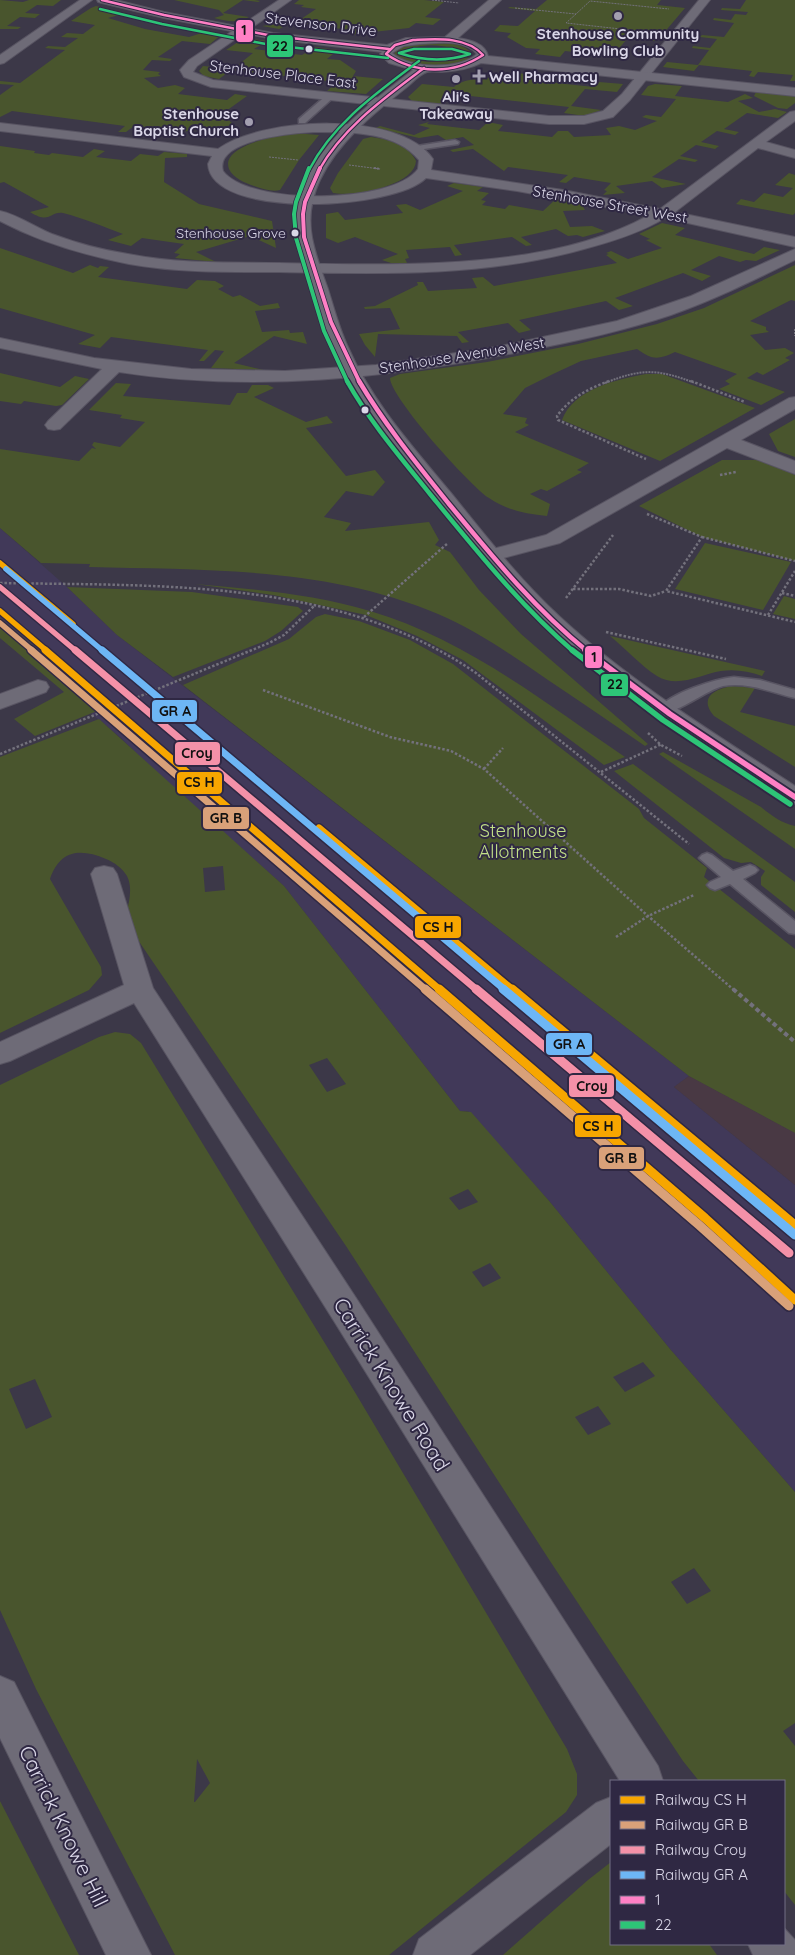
<svg xmlns="http://www.w3.org/2000/svg" width="795" height="1955" font-family="Quicksand,sans-serif">
<style>
.built{fill:#413959}
.industrial{fill:#493944}
.green{fill:#49552d;fill-rule:evenodd}
.lines{fill:none;stroke-linecap:round;stroke-linejoin:round}
.lane-casing{stroke:#585462;stroke-width:3}
.street-casing{stroke:#585462;stroke-width:2}
.secondary-casing{stroke:#585462;stroke-width:2}
.path-far3{stroke:#73717c;stroke-width:1;stroke-dasharray:2 1;stroke-linecap:butt}
.path-far2{stroke:#73717c;stroke-width:2;stroke-dasharray:2 1;stroke-linecap:butt}
.path-far1{stroke:#73717c;stroke-width:2.5;stroke-dasharray:2.5 2;stroke-linecap:butt}
.path{stroke:#73717c;stroke-width:4;stroke-dasharray:4.5 3;stroke-linecap:butt}
.lane{fill:#6e6b77;fill-rule:evenodd}
.street{fill:#6e6b77;fill-rule:evenodd}
.secondary{fill:#6e6b77;fill-rule:evenodd}
.bus-1-far3-casing{stroke:#2f2843;stroke-width:4.5}
.bus-1-far2-casing{stroke:#2f2843;stroke-width:5.5}
.bus-1-far1-casing{stroke:#2f2843;stroke-width:7}
.bus-1-casing{stroke:#2f2843;stroke-width:9}
.bus-2-far3-casing{stroke:#2f2843;stroke-width:4.5}
.bus-2-far2-casing{stroke:#2f2843;stroke-width:5.5}
.bus-2-far1-casing{stroke:#2f2843;stroke-width:7}
.bus-2-casing{stroke:#2f2843;stroke-width:9}
.bus-1-far3{stroke:#ff80c5;stroke-width:2.5}
.bus-1-far2{stroke:#ff80c5;stroke-width:4}
.bus-1-far1{stroke:#ff80c5;stroke-width:4.5}
.bus-1{stroke:#ff80c5;stroke-width:5.5}
.bus-2-far3{stroke:#2dc577;stroke-width:2.5}
.bus-2-far2{stroke:#2dc577;stroke-width:4}
.bus-2-far1{stroke:#2dc577;stroke-width:4.5}
.bus-2{stroke:#2dc577;stroke-width:5.5}
.rail-1-far2-casing{stroke:#2f2843;stroke-width:8}
.rail-1-far1-casing{stroke:#2f2843;stroke-width:10}
.rail-1-casing{stroke:#2f2843;stroke-width:12}
.rail-2-far2-casing{stroke:#2f2843;stroke-width:8}
.rail-2-far1-casing{stroke:#2f2843;stroke-width:10}
.rail-2-casing{stroke:#2f2843;stroke-width:12}
.rail-3-far2-casing{stroke:#2f2843;stroke-width:8}
.rail-3-far1-casing{stroke:#2f2843;stroke-width:10}
.rail-3-casing{stroke:#2f2843;stroke-width:12}
.rail-4-far2-casing{stroke:#2f2843;stroke-width:8}
.rail-4-far1-casing{stroke:#2f2843;stroke-width:10}
.rail-4-casing{stroke:#2f2843;stroke-width:12}
.rail-1-far2{stroke:#f7a600;stroke-width:5.5}
.rail-1-far1{stroke:#f7a600;stroke-width:7}
.rail-1{stroke:#f7a600;stroke-width:9}
.rail-2-far2{stroke:#d9a179;stroke-width:5.5}
.rail-2-far1{stroke:#d9a179;stroke-width:7}
.rail-2{stroke:#d9a179;stroke-width:9}
.rail-3-far2{stroke:#f491a8;stroke-width:5.5}
.rail-3-far1{stroke:#f491a8;stroke-width:7}
.rail-3{stroke:#f491a8;stroke-width:9}
.rail-4-far2{stroke:#6db6f5;stroke-width:5.5}
.rail-4-far1{stroke:#6db6f5;stroke-width:7}
.rail-4{stroke:#6db6f5;stroke-width:9}
.poi-dot{fill:#a39fb0;stroke:#2f2843;stroke-width:2}
.bus-dot{fill:#dad7e8;stroke:#2f2843;stroke-width:2}
.labels{text-anchor:middle;dominant-baseline:central;stroke-width:4;stroke-linejoin:round;paint-order:stroke}
.far-bus-label{font-size:14px;fill:#dad7e8;stroke:#2f2843;text-anchor:end}
.far-street-label{font-size:15px;fill:#dad7e8;stroke:#2f2843}
.far-poi-label{font-size:15px;font-weight:bold;fill:#dad7e8;stroke:#2f2843}
.park-label{font-size:18px;fill:#c3e188;stroke:#2f2843}
.near-street-label{font-size:21px;fill:#dad7e8;stroke:#2f2843}
.line-badge{stroke:#2f2843;stroke-width:2}
.pale-badge-label{font-size:14px;text-anchor:middle;font-weight:bold;fill:#111}
</style>
<rect width="100%" height="100%" fill="#3c3848"/>
<path class="built" d="M0 528 67 587 117 635 689 1076 674 1087 795 1185V1492L670 1349 550 1202 468 1111H460L284 886 150 767 121 738 0 638Z"/>
<path class="industrial" d="M689 1076 795 1133V1185L674 1087Z"/>
<path class="green" d="M0 0 23 2 29 0H61L53 6 37 5 25 13 40 14 35 18 20 17 7 26 21 27 18 29H0Z
M174 0H255L260 1 258 2 243 0 223 13 249 17C237 24 227 21 214 18L224 15 219 10Z
M299 0H424L444 2 425 17 441 19 433 25 416 23 409 28 373 32 360 31 354 35H351L356 31 292 22 279 29 262 26 298 21 316 9 301 7 304 5 294 4Z
M547 0H661L657 5 685 8 657 41 628 38 614 54 621 57 565 51 560 57 535 54 540 49 526 48 507 37 511 33 494 31 500 25 518 26 535 11 508 8 510 7 536 9Z
M746 0H795V81H790L793 75 758 72 754 77 749 76 752 71 699 65 694 71 663 67 667 62 698 65 709 50 692 48 693 46 710 48 717 39 700 37 702 35 724 37 734 23 713 20 714 18 731 20 735 14 746 15 748 12 721 10 722 8 740 9Z
M96 6 126 13 108 18 145 29 189 37 208 31 222 34 210 44 182 41 158 57 172 59 170 61 152 60 143 70 160 72 158 74 161 76 144 78 158 88 175 85 185 88 178 94 227 100 235 94 247 96 222 114 234 125 172 133 167 137 163 136 169 130 134 126 126 132H118L125 126 12 111 0 117V95L14 85 0 84V81L20 83 65 50 45 48 48 46 65 47 78 38 61 37 67 33 83 34 95 25 71 21 91 8Z
M253 39 267 41 254 49 302 55 315 47 338 50 327 59 340 60 356 71 353 76 383 79 366 94 327 91 337 82 231 70 219 79 204 76 199 71 203 66 233 69 253 53 226 50 241 40Z
M432 43C444 43 464 42 472 54 463 54 462 51 454 49 440 44 418 43 407 52V56C428 68 449 56 470 58 453 68 408 70 394 54 401 43 420 44 432 43Z
M517 73 543 76 537 81 594 87 599 82 623 84 617 92 585 89 571 106 601 110 585 116 564 113 569 107 453 94 442 104 412 101 408 97 422 84 454 87C464 77 497 77 511 78Z
M655 84 682 86 675 96 728 102 745 94 753 98 738 101 759 112 775 109 787 112 778 118 747 113 724 129 739 132 735 135 717 131 701 142 719 146 715 149 696 145 680 156 698 160 695 162 679 159 652 177 686 184 662 188 652 181 616 186 625 193 603 195 607 191 604 190 611 183 574 177 566 183 559 182 568 175 508 167 504 171 473 149 453 152 450 150 474 145 463 137 446 140 438 135 419 138 376 128 380 126 414 135 430 128 418 125 429 122 427 124 479 130 488 122 503 125 498 131 552 137 558 131H568L574 137 611 135 606 128 619 126 635 130 657 121 642 117 646 115 661 117 676 99 641 95 648 86Z
M756 92 792 96 795 97V103L787 109 778 108 754 96Z
M294 133 319 135 299 160 280 190C272 192 263 189 254 186 245 183 233 178 229 169 220 145 280 135 294 133Z
M371 137C387 139 409 145 416 161 415 186 352 197 333 193L330 188 338 173 363 139Z
M0 146 35 151 34 153 49 155 52 153 83 157 94 149 105 151 96 157 131 161 140 154 158 156 164 152 187 154V157L165 158 164 182 199 204 272 221 276 248 250 236 196 252 216 262 175 258 180 254 174 253 184 244 142 238 131 246 108 240 123 234C104 227 83 218 63 213 49 211 51 225 30 212L49 207 4 182 0 183Z
M789 173 795 175V213L793 215 736 204 741 199 754 202 764 193 783 197 793 188 775 185Z
M454 183 483 187 477 191 489 193 481 200 486 201 482 205 505 209 509 205 543 211 557 198 581 203 585 210 563 211 570 227 592 226 605 231 583 237 577 235 568 236 556 229 521 237 532 245 526 246 512 237 454 245 462 255 455 256 450 247 406 250 409 258 405 259 407 263H391L382 260 398 254 355 237 338 243 326 238V214L338 212 345 220 403 213 396 205 406 204 420 210 463 191 447 186Z
M662 223 685 228 675 235 754 254 764 247 780 250 756 261 746 260 740 262 719 256 691 270 711 276 702 281 683 273 615 298 633 306 619 310 606 301 519 320 531 330 519 333 508 323 458 332 469 342 462 343 457 336 378 334 375 357 365 345 359 334 400 329 390 308 365 309 364 307 375 306 418 285 417 282H423L428 291 477 288 472 278 483 277 494 286 617 263 606 255 609 254 606 253 611 251 628 259 662 248 646 240 650 239 639 234Z
M0 248 73 273 90 265 98 268 100 266 109 267 98 277 187 289 197 280 215 281 224 286 218 289 233 297 240 295 260 306 278 303 280 308 255 311 262 332 289 330 290 333 303 332 307 344 274 336 234 363 264 370 211 368 224 351 215 350 204 361H199L208 350 111 337 100 348 78 344 95 335 0 308Z
M795 265V301L791 300 750 321 766 327V330L769 332 750 335 765 350 785 348 794 353 785 358 790 360 763 375 757 372 747 378 785 392 761 405 719 389 730 384 725 381 737 374 675 352C658 360 652 360 637 349L581 361 553 374 525 388 503 414 527 418 525 423 529 425 515 432 589 463 577 470 582 472 547 491 541 489 530 494 550 504 547 516C526 514 506 510 489 498 470 486 390 397 390 378L400 374 487 362 578 344 657 324 704 308Z
M0 373 60 387 75 376 89 379 62 405 56 406 24 401 21 404 0 401Z
M646 374H662L755 408 660 461 562 420C573 389 618 379 646 374Z
M116 383 131 384 123 396 230 405 237 393H247L252 385H268L274 388 254 397 306 422 327 416 333 423 306 428 346 476 375 470 385 482 373 496 346 491 324 517 351 523 345 531 429 522 439 540 435 545 450 552 479 590 521 634 648 744 645 746C613 724 581 702 548 680 513 656 478 631 438 614 328 567 207 570 89 567L90 564 41 563 0 528V449L79 461 92 448 96 449 92 445 94 442 120 447 145 422 120 418 122 415 89 410Z
M795 419V457L778 451 769 434Z
M722 460H759L795 475V561L702 537 639 506Z
M705 543 791 562 763 610 675 589Z
M195 584C254 589 313 594 370 611 465 639 544 702 625 757L604 765 463 660 417 636 366 615 273 595Z
M67 587 192 592 298 607 303 611 281 631 265 641 173 677 117 635Z
M784 596 795 599V619L773 614Z
M325 614 359 621 410 640 453 664 639 809 644 818 707 868 704 877 795 949V1133L689 1076 183 685 289 639 316 617Z
M0 618 107 707 35 736 14 719 64 692 0 638Z
M610 636 765 671 762 676C748 671 735 669 721 671 701 674 678 689 657 676 641 666 625 648 610 636Z
M731 686 755 688 740 712 795 726V767L714 716C699 698 713 690 731 686Z
M99 719 284 886 460 1111 471 1112 550 1202 670 1349 795 1492V1723L783 1731 795 1746V1905L784 1891V1781H699L683 1761 550 1561 346 1246 138 940 126 915C129 903 133 888 127 876 123 869 114 862 106 859 80 848 60 850 50 879L101 967 102 975 89 990 0 1033V757ZM223 866 225 890 205 892 203 868ZM327 1058 346 1084 327 1092 309 1065ZM468 1189 478 1202 459 1210 449 1198ZM490 1263 501 1278 483 1287 472 1272ZM643 1362 655 1376 625 1392 613 1377ZM598 1406 611 1424 588 1435 575 1417ZM694 1568 711 1591 687 1604 671 1582Z
M663 752 761 807C772 816 781 823 795 826V849L659 754Z
M633 764 795 882V912L761 885V877L765 871 751 862 741 863 724 858 614 771Z
M115 1032 130 1034 141 1043 356 1394 567 1749 577 1774V1795L566 1812 389 1955H175L36 1689 0 1610V1085L99 1037ZM35 1379 52 1417 26 1429 9 1389ZM197 1759 210 1783 195 1802H194Z
M0 1801 79 1955H0Z
M611 1862V1944H709L717 1955H503L588 1880Z"/>
<g class="lines">
<g class="lane-casing">
<path id="lane" d="M328 94 335 96 305 123H299V119Z
M455 140 459 142 458 144 417 150 413 148 417 146Z
M734 677 760 680 795 690V698C771 692 748 682 723 686 706 690 675 716 660 712L658 709C670 693 715 679 734 677Z
M707 853 712 855 733 871 750 865 755 867 758 870 755 873 743 879 795 921V934L789 933 730 884 715 890 710 888 707 885 710 882 721 877 699 858 702 855Z"/>
</g>
<g class="street-casing">
<path id="street" d="M80 0H92L4 63 0 64V55Z
M279 0H291L197 66 193 72 213 80 549 116H584L603 111 622 94 699 0H710L630 100 613 117 584 124H549L211 87 184 77 180 70 189 60Z
M795 111V121L766 142 795 150V158L758 148 675 212 795 237V247L665 218C640 233 611 242 584 249 485 277 382 274 279 272 228 272 179 273 129 264 84 255 40 242 0 221V211C18 215 35 227 52 234 76 243 102 250 128 254 178 264 228 262 279 263 393 265 547 272 649 215L517 191 426 178C395 210 211 220 208 164L212 156 0 131V123L218 149C262 117 399 110 433 159L431 170 563 190 660 209 790 112ZM315 132C350 132 395 131 419 160L418 169C393 204 249 206 223 171 214 139 295 133 315 132Z
M795 249V260C754 280 714 300 671 315 623 331 573 342 524 351 391 378 254 393 119 372L60 429 54 430 48 429 45 425 48 421 102 369 0 348V338L94 358 191 369 285 371 376 365 496 347 617 321 691 296Z
M795 397V409L741 440 795 461V474L727 448 560 543 492 561 485 559 482 555 485 551 546 535 789 398Z
M38 680 46 682 49 687 46 692 0 709V694Z
M104 866 113 868 117 874 153 988 358 1301 658 1766 663 1781H620L334 1321 134 1003 10 1061 0 1064V1042L124 985 91 874 95 868Z
M0 1676 14 1682 151 1955H106L0 1738Z
M611 1797V1844L470 1955H413L419 1939 596 1803Z
M784 1928 795 1940V1955H753L748 1944H784Z"/>
</g>
<g class="secondary-casing">
<path id="secondary" d="M97 0H116L164 12 273 33 387 45 406 38 445 37 489 0H501L458 38C470 40 485 43 488 56L795 88V96L481 63C469 69 456 71 442 72 438 72 431 71 427 72 420 74 412 83 407 87 374 113 338 142 320 180 301 220 314 250 328 289 334 308 339 328 348 347 372 402 413 447 451 493 485 535 518 578 559 616 630 682 714 733 795 786V804L786 802C703 746 617 694 544 625 501 584 466 536 428 490 392 446 355 401 331 348 323 330 318 311 313 292 304 262 289 233 298 201 315 143 368 105 413 70L389 63 380 54 382 52 273 39 164 18 98 2ZM420 44C438 43 464 39 477 54 459 70 410 69 392 53L404 46Z"/>
</g>
<path class="path-far3" d="M432 0 459 3
M515 8 576 14 590 1 669 9
M576 14 566 23 648 32 650 30
M269 157 298 160
M349 165 380 169"/>
<path class="path-far2" d="M374 168 380 169
M795 329V336
M605 383C642 368 658 369 695 383"/>
<path class="path-far1" d="M609 381C588 389 570 398 557 416L558 420 646 459
M691 381 745 402
M720 475 736 472
M647 514 702 537 666 591 795 622
M702 537 795 561
M0 583C161 586 338 578 476 673L689 844
M573 589H619L651 596 666 591
M782 593 795 596
M566 598 613 535
M768 615 795 571
M364 617 448 543
M606 632 726 659
M263 690 390 737 451 751 484 769 648 916 734 990
M648 733 661 745 682 756
M0 754 269 643 284 635 315 605
M484 769 503 748
M601 772 662 744
M616 937 648 916 694 895"/>
<path class="path" d="M733 989 795 1042"/>
<use href="#lane" class="lane"/>
<use href="#street" class="street"/>
<use href="#secondary" class="secondary"/>
<g class="bus-1-far3-casing">
<path id="bus-1-far3" d="M102 0 164 15 273 36 389 49
M413 40C436 39 466 36 483 55 453 75 415 74 386 54L395 45Z
M319 170C343 127 386 97 424 68"/>
</g>
<g class="bus-1-far2-casing">
<path id="bus-1-far2" d="M320 168 305 202 303 214 304 237 331 322 360 383"/>
</g>
<g class="bus-1-far1-casing">
<path id="bus-1-far1" d="M359 381C385 425 417 464 449 504 492 556 534 608 587 651"/>
</g>
<g class="bus-1-casing">
<path id="bus-1" d="M585 650 670 714 795 797"/>
</g>
<g class="bus-2-far3-casing">
<path id="bus-2-far3" d="M100 9 162 24 271 45 388 58
M414 49H452L470 54C446 62 423 61 399 53Z
M309 170C333 123 378 92 419 61"/>
</g>
<g class="bus-2-far2-casing">
<path id="bus-2-far2" d="M309 168 296 202 294 214 296 238 324 331 348 383"/>
</g>
<g class="bus-2-far1-casing">
<path id="bus-2-far1" d="M347 381C370 422 401 458 430 494 475 549 519 604 573 651"/>
</g>
<g class="bus-2-casing">
<path id="bus-2" d="M572 650 663 720 790 804"/>
</g>
<use href="#bus-1-far3" class="bus-1-far3"/>
<use href="#bus-1-far2" class="bus-1-far2"/>
<use href="#bus-1-far1" class="bus-1-far1"/>
<use href="#bus-1" class="bus-1"/>
<use href="#bus-2-far3" class="bus-2-far3"/>
<use href="#bus-2-far2" class="bus-2-far2"/>
<use href="#bus-2-far1" class="bus-2-far1"/>
<use href="#bus-2" class="bus-2"/>
<g class="rail-1-far2-casing">
<path id="rail-1-far2" d="M0 563 73 624
M0 611 47 651"/>
</g>
<g class="rail-1-far1-casing">
<path id="rail-1-far1" d="M45 650 440 990
M319 828 513 990"/>
</g>
<g class="rail-1-casing">
<path id="rail-1" d="M439 989 705 1218 795 1300
M512 989 795 1225"/>
</g>
<g class="rail-2-far2-casing">
<path id="rail-2-far2" d="M0 623 33 651"/>
</g>
<g class="rail-2-far1-casing">
<path id="rail-2-far1" d="M31 650 426 990"/>
</g>
<g class="rail-2-casing">
<path id="rail-2" d="M425 989 699 1225 789 1306"/>
</g>
<g class="rail-3-far2-casing">
<path id="rail-3-far2" d="M0 587 76 651"/>
</g>
<g class="rail-3-far1-casing">
<path id="rail-3-far1" d="M75 650 477 990"/>
</g>
<g class="rail-3-casing">
<path id="rail-3" d="M476 989 789 1253"/>
</g>
<g class="rail-4-far2-casing">
<path id="rail-4-far2" d="M6 569 103 651"/>
</g>
<g class="rail-4-far1-casing">
<path id="rail-4-far1" d="M102 650 505 990"/>
</g>
<g class="rail-4-casing">
<path id="rail-4" d="M503 989 795 1235"/>
</g>
<use href="#rail-1-far2" class="rail-1-far2"/>
<use href="#rail-1-far1" class="rail-1-far1"/>
<use href="#rail-1" class="rail-1"/>
<use href="#rail-2-far2" class="rail-2-far2"/>
<use href="#rail-2-far1" class="rail-2-far1"/>
<use href="#rail-2" class="rail-2"/>
<use href="#rail-3-far2" class="rail-3-far2"/>
<use href="#rail-3-far1" class="rail-3-far1"/>
<use href="#rail-3" class="rail-3"/>
<use href="#rail-4-far2" class="rail-4-far2"/>
<use href="#rail-4-far1" class="rail-4-far1"/>
<use href="#rail-4" class="rail-4"/>
</g>
<g class="poi-dot">
<circle cx="618" cy="16" r="5"/>
<path d="M476.5 68.5h5v5h5v5h-5v5h-5v-5h-5v-5h5z"/>
<circle cx="456" cy="79" r="5"/>
<circle cx="249" cy="122" r="5"/>
</g>
<g class="bus-dot">
<circle cx="309" cy="49" r="4.5"/>
<circle cx="295" cy="233" r="4.5"/>
<circle cx="365" cy="410" r="4.5"/>
</g>
<g class="labels">
<g class="far-bus-label">
<text x="286" y="233">Stenhouse Grove</text>
</g>
<g class="far-street-label">
<text transform="translate(321 24) rotate(7)">Stevenson Drive</text>
<text transform="translate(283 74) rotate(7)">Stenhouse Place East</text>
<text transform="translate(610 204) rotate(10)">Stenhouse Street West</text>
<text transform="translate(462 355) rotate(-9)">Stenhouse Avenue West</text>
</g>
<g class="far-poi-label">
<text x="618" y="33">Stenhouse Community<tspan x="618" dy="17">Bowling Club</tspan></text>
<text x="489" y="76" text-anchor="start">Well Pharmacy</text>
<text x="456" y="96">Ali's<tspan x="456" dy="17">Takeaway</tspan></text>
<text x="239" y="113" text-anchor="end">Stenhouse<tspan x="239" dy="17">Baptist Church</tspan></text>
</g>
<g class="park-label">
<text x="523" y="830">Stenhouse<tspan x="523" dy="21">Allotments</tspan></text>
</g>
<g class="near-street-label">
<text transform="translate(392 1384) rotate(58)">Carrick Knowe Road</text>
<text transform="translate(64 1826) rotate(64)">Carrick Knowe Hill</text>
</g>
</g>
<g class="line-badge">
<rect x="235" y="19" width="19" height="24" rx="5" fill="#ff80c5"/>
<rect x="266" y="34" width="28" height="24" rx="5" fill="#2dc577"/>
<rect x="584" y="645" width="19" height="24" rx="5" fill="#ff80c5"/>
<rect x="600" y="673" width="29" height="24" rx="5" fill="#2dc577"/>
<rect x="151" y="699" width="47" height="24" rx="5" fill="#6db6f5"/>
<rect x="174" y="741" width="47" height="25" rx="5" fill="#f491a8"/>
<rect x="176" y="771" width="47" height="24" rx="5" fill="#f7a600"/>
<rect x="202" y="806" width="48" height="24" rx="5" fill="#d9a179"/>
<rect x="414" y="915" width="48" height="24" rx="5" fill="#f7a600"/>
<rect x="545" y="1032" width="48" height="24" rx="5" fill="#6db6f5"/>
<rect x="568" y="1074" width="47" height="24" rx="5" fill="#f491a8"/>
<rect x="574" y="1114" width="48" height="24" rx="5" fill="#f7a600"/>
<rect x="598" y="1146" width="47" height="24" rx="5" fill="#d9a179"/>
</g>
<g class="pale-badge-label">
<text x="244" y="35">1</text>
<text x="280" y="51">22</text>
<text x="594" y="662">1</text>
<text x="615" y="689">22</text>
<text x="175" y="716">GR A</text>
<text x="197" y="758">Croy</text>
<text x="199" y="787">CS H</text>
<text x="226" y="823">GR B</text>
<text x="438" y="932">CS H</text>
<text x="569" y="1049">GR A</text>
<text x="592" y="1091">Croy</text>
<text x="598" y="1131">CS H</text>
<text x="621" y="1163">GR B</text>
</g>
<rect x="610" y="1780" width="175" height="165" fill="#2f2843" stroke="#736e85"/>
<rect x="620" y="1796" width="25" height="8" fill="#f7a600" stroke="#736e85"/>
<text x="655" y="1805" font-size="15" fill="#dad7e8">Railway CS H</text>
<rect x="620" y="1821" width="25" height="8" fill="#d9a179" stroke="#736e85"/>
<text x="655" y="1830" font-size="15" fill="#dad7e8">Railway GR B</text>
<rect x="620" y="1846" width="25" height="8" fill="#f491a8" stroke="#736e85"/>
<text x="655" y="1855" font-size="15" fill="#dad7e8">Railway Croy</text>
<rect x="620" y="1871" width="25" height="8" fill="#6db6f5" stroke="#736e85"/>
<text x="655" y="1880" font-size="15" fill="#dad7e8">Railway GR A</text>
<rect x="620" y="1896" width="25" height="8" fill="#ff80c5" stroke="#736e85"/>
<text x="655" y="1905" font-size="15" fill="#dad7e8">1</text>
<rect x="620" y="1921" width="25" height="8" fill="#2dc577" stroke="#736e85"/>
<text x="655" y="1930" font-size="15" fill="#dad7e8">22</text>
</svg>
